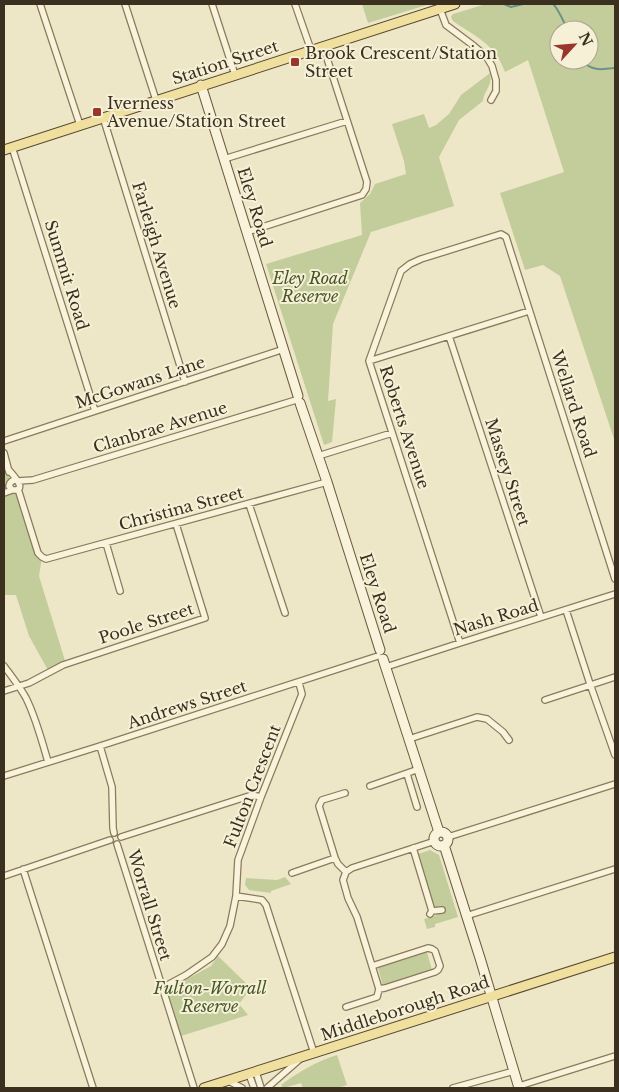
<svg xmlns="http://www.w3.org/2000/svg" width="619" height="1092" font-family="'Libre Baskerville',serif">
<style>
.green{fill:#c2cd9b;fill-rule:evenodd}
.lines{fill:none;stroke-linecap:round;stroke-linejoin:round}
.stream{stroke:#6f918c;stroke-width:2}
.minor-casing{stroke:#8a7a5c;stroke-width:8}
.secondary-casing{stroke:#6c5b3f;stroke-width:11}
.primary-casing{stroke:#584730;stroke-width:11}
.minor{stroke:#f9f3db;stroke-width:5.5}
.secondary{stroke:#f9f3db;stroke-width:9}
.primary{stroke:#f0e0a0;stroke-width:9}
.poi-dot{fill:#99372d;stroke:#f6f0d7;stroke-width:2}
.labels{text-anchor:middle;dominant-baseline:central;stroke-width:4;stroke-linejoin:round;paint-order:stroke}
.poi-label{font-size:16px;fill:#3b3020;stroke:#f6f0d7;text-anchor:start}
.street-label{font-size:16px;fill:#3b3020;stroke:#f6f0d7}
.park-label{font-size:16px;font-style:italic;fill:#465727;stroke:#f6f0d7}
</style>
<rect width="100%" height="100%" fill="#eee7c7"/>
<path class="green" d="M362 4H430L368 23Z
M486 4H615V442L560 276 543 265 525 270 500 193 564 172 528 60 505 72C495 44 476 37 453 21L451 17 453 14ZM559 30H589V60H559Z
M490 73C493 86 484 90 483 101L459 120 439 157 454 206 371 232 333 324 328 401 336 399 332 442 324 445 266 264 362 235 360 203 370 194 375 184 406 174 404 161 392 124 424 114 429 128 436 125 449 114 461 95Z
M4 461 13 490 24 508 42 557 39 576 66 664 49 672 29 636 16 595H4Z
M430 850 439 855 458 917 435 924V927L427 929 424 919 437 915 418 854Z
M285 877 291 884 271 891V893L249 890 245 885 246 878 277 880Z
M427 952 432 970 383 986 378 968Z
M218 956 251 988 239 1004 248 1015 181 1036 167 990 211 966Z
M337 1055 347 1085 337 1088H303L301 1083 284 1088 281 1085C298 1072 317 1061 337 1055Z"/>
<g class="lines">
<path class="stream" d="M504 4 511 7 523 4
M553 4C558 8 564 23 568 30
M580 60C593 71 599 70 615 68"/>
<g class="minor-casing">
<path id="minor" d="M40 4 80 125
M125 4 156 100
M212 4 235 75
M295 4 311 50
M440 9 446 25 474 46 486 56 492 66 496 80V91L491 100
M103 117 185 382
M12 147 95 411
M224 159 347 121
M247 232 362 195 366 189 367 182 323 46
M449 336 541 617
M369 361 529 311
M4 441 284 349
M4 453 9 472
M318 456 392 433
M8 469C13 475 29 491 12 490L9 486C10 482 12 480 16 480
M18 481 33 480 296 400
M18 489 38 553 42 557 46 559 327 482
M4 493 12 490
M249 504 285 613
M106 543 120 591
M566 610 590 684 615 755
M460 643 369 361 401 271 410 264 421 259 501 234 506 237 615 579
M4 666C12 677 20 687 26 698 36 718 42 741 48 762
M386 667 460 643 615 594
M4 691 29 683 63 665 205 618 176 524
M545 700 615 677
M409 739 477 717 487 719 503 732 509 740
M100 746 112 787 113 828 114 833
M407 774 417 807
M4 776 100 746 378 656
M370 786 419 769
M345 793 322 800 319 806 335 858 338 864 346 872
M121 837 252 795 261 797
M448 837 615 784
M117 844 194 1088
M413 848 432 911 430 914
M23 869 93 1088
M346 872 343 880 348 898 357 917 372 966 428 948 432 949 435 951 440 966 438 970 435 972 385 988 379 989 372 966
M346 872 352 868 435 841
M292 873 335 858
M4 876 110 840
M236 896 262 900 266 905 314 1053
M432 911 442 910
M466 916 615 869
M162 988 186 975 212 957 222 944 230 926 236 896 238 860 261 797 302 694 299 683
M346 1007 377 997 379 989
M256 1072 261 1088
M249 1074 254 1088
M229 1081 242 1088
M519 1086 615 1056
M267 1088 299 1060
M453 1088 514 1071"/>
</g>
<g class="secondary-casing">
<path id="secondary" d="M201 85 298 396
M300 403 327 482 380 650
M383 659 439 832
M434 839a7 7 0 1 1 14 0a7 7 0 1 1-14 0Z
M444 845 480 958 519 1088"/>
</g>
<g class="primary-casing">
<path id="primary" d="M4 150 455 4
M204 1088 615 957"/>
</g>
<use href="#minor" class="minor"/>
<use href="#secondary" class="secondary"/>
<use href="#primary" class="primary"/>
</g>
<g class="poi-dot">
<rect x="290" y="57" width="10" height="10" rx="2.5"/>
<rect x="92" y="107" width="10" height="10" rx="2.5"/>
</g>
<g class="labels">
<g class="poi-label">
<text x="305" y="53">Brook Crescent/Station<tspan x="305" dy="18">Street</tspan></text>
<text x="107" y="103">Iverness<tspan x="107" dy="18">Avenue/Station Street</tspan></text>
</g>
<g class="street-label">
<text transform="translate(225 62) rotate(-18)">Station Street</text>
<text transform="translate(255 207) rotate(73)">Eley Road</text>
<text transform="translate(157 245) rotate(73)">Farleigh Avenue</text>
<text transform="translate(67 275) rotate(73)">Summit Road</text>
<text transform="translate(140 382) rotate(-18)">McGowans Lane</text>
<text transform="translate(574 404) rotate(72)">Wellard Road</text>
<text transform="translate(160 427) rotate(-17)">Clanbrae Avenue</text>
<text transform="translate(405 427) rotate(72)">Roberts Avenue</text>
<text transform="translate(508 472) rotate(72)">Massey Street</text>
<text transform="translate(181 508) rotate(-15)">Christina Street</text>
<text transform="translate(378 593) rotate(72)">Eley Road</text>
<text transform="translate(496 617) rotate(-17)">Nash Road</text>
<text transform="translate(146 623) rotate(-18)">Poole Street</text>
<text transform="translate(187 704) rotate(-18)">Andrews Street</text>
<text transform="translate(252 786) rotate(-69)">Fulton Crescent</text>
<text transform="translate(150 905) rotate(73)">Worrall Street</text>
<text transform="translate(405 1008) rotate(-18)">Middleborough Road</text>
</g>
<g class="park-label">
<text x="310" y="278">Eley Road<tspan x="310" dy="18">Reserve</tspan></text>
<text x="210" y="988">Fulton-Worrall<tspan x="210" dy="18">Reserve</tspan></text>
</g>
</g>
<rect width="619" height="1092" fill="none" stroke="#3b3020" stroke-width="10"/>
<g transform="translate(574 45) rotate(64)"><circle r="24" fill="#f6f0d7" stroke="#aba38e"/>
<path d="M0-4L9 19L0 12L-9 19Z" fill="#99372d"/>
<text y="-8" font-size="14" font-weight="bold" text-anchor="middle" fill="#3b3020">N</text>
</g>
</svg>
